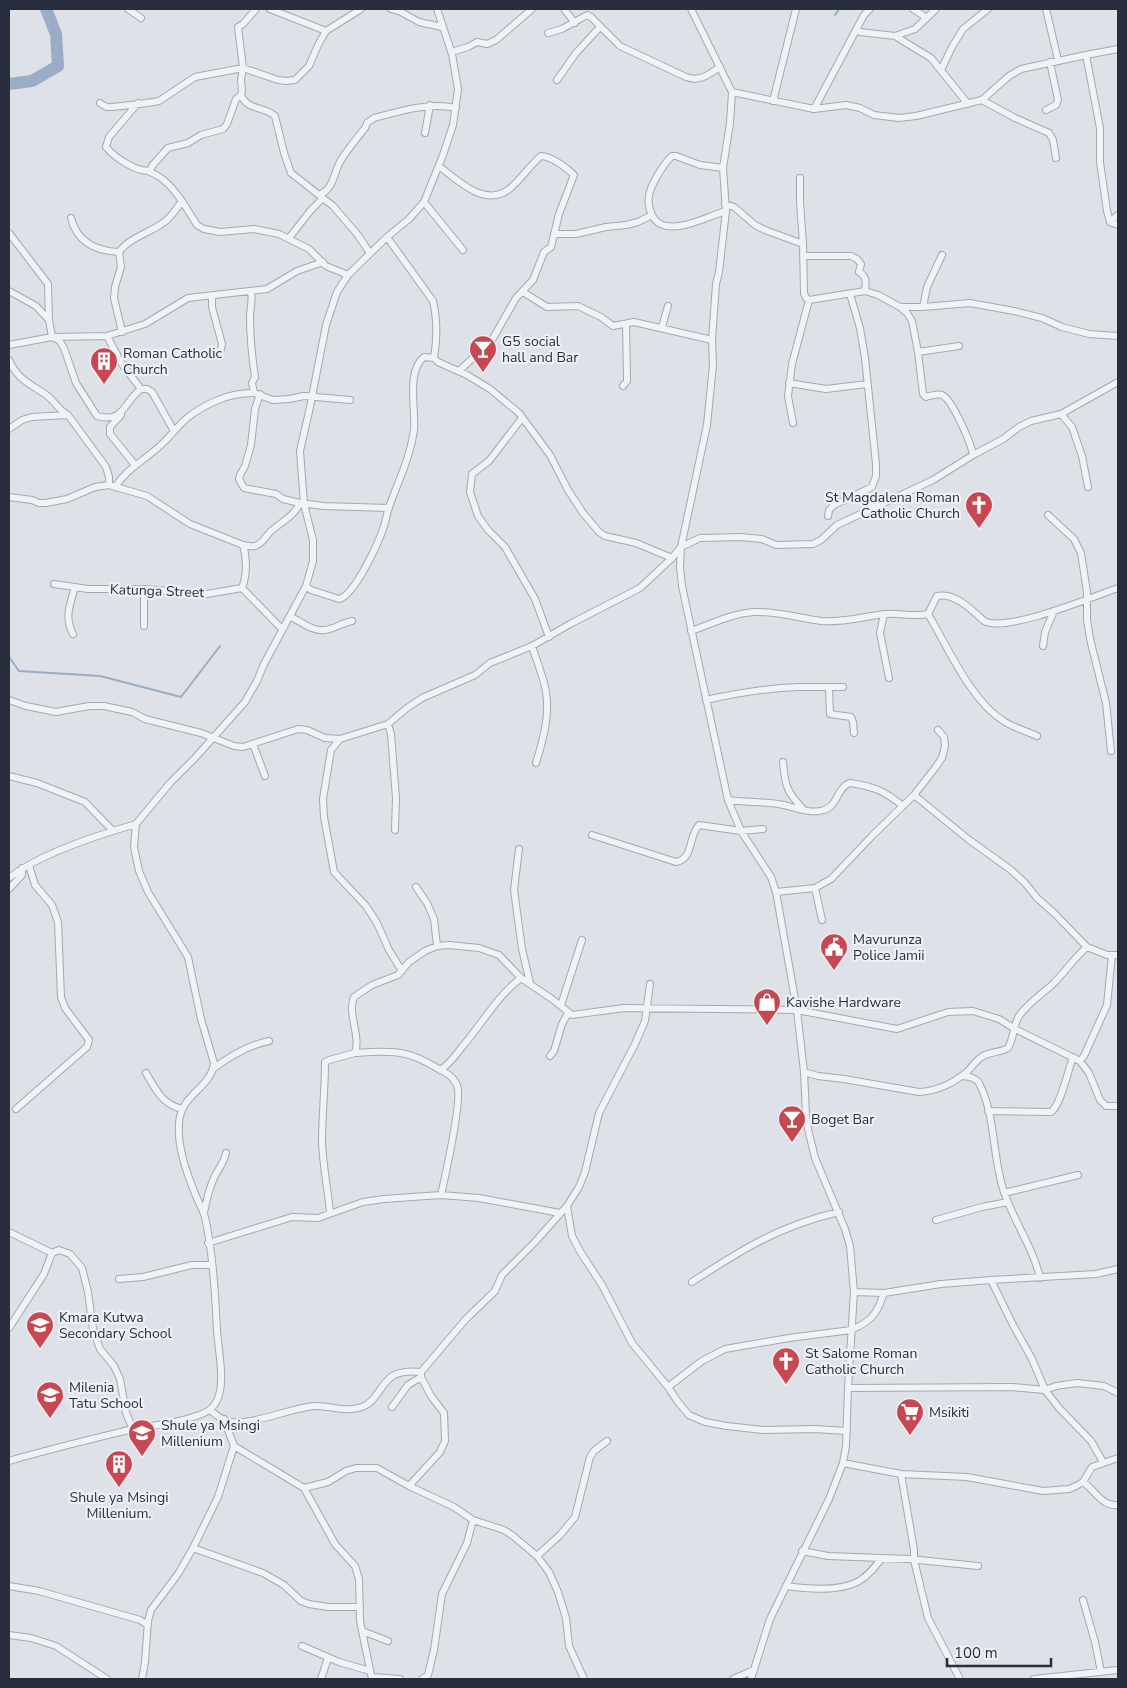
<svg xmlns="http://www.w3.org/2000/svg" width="1127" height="1688" font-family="'Nunito Sans',sans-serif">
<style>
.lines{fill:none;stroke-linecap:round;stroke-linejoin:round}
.stream{stroke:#9aacc6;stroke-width:2}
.river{stroke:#9aacc6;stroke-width:12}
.minor-casing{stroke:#a4a8b1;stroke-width:8}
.minor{stroke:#f1f2f6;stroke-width:6}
.labels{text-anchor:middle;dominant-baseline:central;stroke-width:4.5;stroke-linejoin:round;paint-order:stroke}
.poi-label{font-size:14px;fill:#282e3d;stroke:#edf0f5;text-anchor:start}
.street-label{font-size:14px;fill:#282e3d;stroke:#edf0f5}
</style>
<rect width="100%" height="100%" fill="#dee1e7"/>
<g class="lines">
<path class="stream" d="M835 15 839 9
M9 657 19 671 100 676 181 697 220 646"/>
<path class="river" d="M9 84 32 81 58 66 56 34 46 9"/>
<g class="minor-casing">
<path id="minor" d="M128 9 141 18
M270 9 326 31
M391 9 401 12 419 22 442 27
M564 9 575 23
M691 9 732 92 730 123 723 168 726 211 719 272 716 284 712 340 713 365 707 425 681 547 680 567 682 586 728 800 741 831 771 877 776 892 797 1010 804 1072 806 1114 808 1129 815 1158 845 1229 850 1246 854 1292 848 1388 846 1446 843 1463 829 1499 770 1619 751 1679
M913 9 927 18
M1046 9 1058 60
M860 32 895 36 915 29 936 9
M548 33 562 29 587 15 591 17 620 46 686 77C700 82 708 75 720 67
M895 36 931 58 968 104
M451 52 468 47 477 42 487 44 496 40 532 9
M1086 55 1118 49
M941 70 952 47 963 29 988 9
M557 80 576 53 600 27
M732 92 814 109 846 105 860 108 874 115 899 118 916 116 982 100 1009 76 1021 69 1086 55 1100 128V162L1107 211 1110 222 1118 225
M241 95C249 112 263 105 275 116L284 153 291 173 333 206 357 234 370 253
M982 100 1015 118 1049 133 1053 140 1056 158
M773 101 796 9
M100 103C102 105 105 106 107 107 110 108 155 102 159 101L195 77 243 68 278 80 286 81 295 80 309 66 319 43 326 31 361 9
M814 109 864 15 870 9
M1046 110 1056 105 1058 100 1050 62
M425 133 430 105
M439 166C457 180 484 207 508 190 520 181 529 166 541 156 551 156 567 168 574 175L559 214 551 247 544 252 533 280 516 298 492 340 459 371
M723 168 700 165 676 156H672C664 163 650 186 649 196 647 208 653 224 666 226 686 229 708 216 726 211
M150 171 152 166 168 148 188 143 201 135 223 129 227 124 236 99 241 95 242 91 241 80 243 68 238 27 243 24 256 9
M800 178V202L803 244 804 293 806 298 809 300 865 291 878 295 900 307H923L970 303 1014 311 1042 318 1062 327 1089 334 1118 336
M319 195C335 188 333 173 341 160 348 149 357 138 365 128L367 123 374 118C400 111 429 102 456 108
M182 201 197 225 204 229 220 232 254 229 279 234 309 249 326 266 348 275
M424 202 463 250
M725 204 734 207 755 225 765 230 803 244
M71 218C77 242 95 251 119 252
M1110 222 1118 215
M9 233 48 284 49 320 52 337 59 340 64 348 76 383 97 416C124 424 124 401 141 389
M555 234H576L606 227 626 225 638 222 652 215
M387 237 433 301C437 318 437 340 434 358L438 362 467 375 490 389 519 413 550 455 568 490 583 513 599 532 605 536 636 543 672 558
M289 238 311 210 323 198
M803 256H851L857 259 861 264 859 272C867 276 866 283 865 291
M9 291 36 306 49 320
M251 292C253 301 250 308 250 316 250 337 252 357 255 377L252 383 254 393 273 400 289 399 304 396 350 400
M523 292 547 307 578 306 601 317 613 326 634 322 712 340
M212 296V307L222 344 221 349 216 356
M900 307 907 313 912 321 918 352 923 394 926 397C930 396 937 393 942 395 952 399 971 443 973 455
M923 307 927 287 942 255
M662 327 668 306
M122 332 114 298 115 287 121 267 119 252C129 238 149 233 163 223 171 218 176 209 182 201 174 190 164 177 150 172 147 170 146 171 142 170 131 168 113 156 106 147L109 137 138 103
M107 336 122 364 141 389H147L152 392 174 431
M9 345 52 337 107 336 145 324 188 298 267 289 297 271 323 262
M918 352 959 346
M9 360C18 380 29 383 45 394 55 401 58 410 68 415L106 467 109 477V485
M789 383 826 389 867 384
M623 386 627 381V377L626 324
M260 394 255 409 251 445 245 466 240 475 239 479 244 488 276 494 283 499 300 503 323 506 389 508
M1061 414 1072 427 1082 456 1088 487
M121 415 110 427V434L135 465
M522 418 489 461 472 474 470 492 478 516 488 530 505 547 535 599 549 637
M793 423 788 396 792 364 809 300
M9 429 22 420 32 417 67 415
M115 487C127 468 147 459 163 443 171 435 178 426 187 418 205 404 230 392 254 393
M859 493 875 508
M9 497 32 500 39 503H46L67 499 95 487 109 485 147 496 190 524 243 545
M1048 515 1074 539 1081 553 1087 592V620L1090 639 1106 703 1111 751
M828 516 829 510 834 505 872 487 876 476V464L865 358 860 328 850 294
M54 584 88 589H144L207 594 242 588 282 629
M306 586 311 590 339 599C355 595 379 542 384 526 386 520 387 513 389 507 398 482 410 458 414 430 416 410 406 371 424 357L434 358
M242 588C247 576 247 558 243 545 247 546 251 547 255 546 262 544 265 538 269 533 279 523 294 517 300 503
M144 589V626
M884 614 880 633 889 678
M928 614C948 647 971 702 1005 722 1015 728 1026 731 1037 736
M291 617C300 621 313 632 325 630 334 629 342 623 352 621
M691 631C712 624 730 614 753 612 776 611 798 618 821 621 843 623 864 616 886 614 900 613 914 617 928 614L937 596C951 593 964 603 974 612 978 615 982 620 986 622 1011 631 1092 597 1118 588
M73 634C64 617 70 605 75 587
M532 646C536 659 544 679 546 692 550 716 543 740 536 763
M1043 646 1045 632 1054 611
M829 687 830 714 851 717 853 722 854 733
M9 700 26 706 56 712 89 706H104L132 712 145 719 201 733 234 746 243 747 298 729 307 730 325 738 340 739 388 724 407 708 422 698 475 675 490 663 532 646 570 624 640 588 672 558 681 547 700 538 740 537 762 539 776 545 813 544 821 540 837 525 933 480 973 455 1003 439 1019 427 1031 421 1061 414 1118 382
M706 700C737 693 768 688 799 687 814 687 828 687 843 687
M388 724 391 734 396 798 395 830
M340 739 331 750 323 799 324 817 334 872 366 906 377 923 389 950 402 971
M253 744 265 776
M783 762C785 787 787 792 804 810
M9 776 37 783 85 802 113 831
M914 795 968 839 1011 870 1025 883 1037 898 1054 913 1087 947 1107 955H1118
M728 800C744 802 762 802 778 804 794 806 808 815 824 810 838 806 837 787 850 783 875 787 883 790 903 806
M592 835 676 862C694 859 688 836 699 825L741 831 763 829
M519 849 514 890 522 949 530 983
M9 878C39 854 98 835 136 824
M416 887 427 903 434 919 437 946
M815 888 822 920
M9 889 22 875V868
M776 892 815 888 831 879 872 836 914 795 935 768 942 758 945 746 944 737 938 730
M561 1005 582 940
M355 1053C370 1052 390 1050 405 1054 416 1056 427 1062 437 1068 445 1072 453 1076 457 1085 463 1098 445 1177 441 1195
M550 1056 554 1051 562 1024 568 1013
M1080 1061 1084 1056 1107 1005 1112 955
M213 1069C230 1056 248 1045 269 1041
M440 1070C450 1064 455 1056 462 1047 482 1024 497 996 521 978
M804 1072 818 1076 844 1079 919 1092C937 1091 954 1083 968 1071 973 1065 978 1058 985 1055 992 1052 1001 1052 1008 1048 1014 1038 1013 1026 1019 1016 1028 1003 1042 994 1053 984 1065 972 1074 958 1087 947
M146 1073C156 1090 162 1104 182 1109
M962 1076C969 1077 975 1077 979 1083 996 1116 992 1157 1004 1192 1014 1222 1033 1247 1040 1278
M16 1109 87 1047 89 1040 65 1008 61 997 58 922 52 905 35 885 29 865
M988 1111 1051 1112C1061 1105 1068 1070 1073 1057
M1004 1193 1078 1175
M567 1206 572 1236 581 1253 602 1285 632 1343 668 1387 678 1402 689 1415 705 1422 727 1426 763 1430 815 1429 847 1431
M204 1213C206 1202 209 1189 214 1178 218 1169 224 1163 226 1153
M330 1213C328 1190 323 1166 322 1143 322 1116 325 1089 325 1062L329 1060 355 1053C361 1035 347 1014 354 997L372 985 398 975 409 962 425 951 437 946 449 945 479 948 499 955 521 978 552 999 572 1015 624 1008 797 1010 897 1029 948 1012 973 1011 999 1019 1015 1029 1080 1061 1089 1073 1100 1100 1106 1106H1118
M936 1220 982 1207 1008 1202
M9 1232 52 1253
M208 1243 292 1217 318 1218 363 1202 384 1199 441 1195 479 1198 560 1213
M119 1279 143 1277 192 1265H212
M991 1280 1013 1325 1032 1359 1045 1390 1059 1408 1091 1441 1103 1462
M692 1282C741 1250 781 1225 839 1212
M854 1292 884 1293 941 1284 991 1280 1096 1274 1118 1269
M9 1328 44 1274 52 1253 59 1250 70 1254 82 1268 88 1292 93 1329 100 1349 114 1366 120 1379 126 1413 133 1429
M668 1387 702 1361 725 1349 789 1338 851 1330C872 1321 877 1314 884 1293
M848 1388 1012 1387 1045 1390 1056 1386 1077 1383 1104 1386 1118 1393
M392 1407 408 1385 421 1377
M210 1410C215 1414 223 1421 229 1422 254 1425 288 1409 313 1406 330 1405 345 1413 362 1407 377 1402 381 1382 394 1375 403 1371 412 1371 421 1372L466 1319 495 1291 502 1275 534 1243 567 1206 579 1187 585 1172 599 1113 635 1044 645 1021 650 984
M224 1419 234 1446 304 1488 328 1482 346 1471 356 1468H377L409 1486 454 1507 473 1520 504 1530 513 1536 537 1556 549 1572 558 1592 566 1618 569 1646 584 1679
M9 1461C50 1449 92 1439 133 1429 153 1425 174 1424 193 1417 201 1415 210 1412 215 1404 227 1387 218 1350 217 1330 215 1292 213 1254 205 1217 203 1210 199 1203 196 1196 187 1174 177 1147 179 1123 181 1093 211 1089 214 1063L201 1019 188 957 148 892 139 871 134 847 136 824 170 783 195 758 245 702 257 681 264 664 306 586 313 561V540L304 504 300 451 310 407 326 325 337 292 348 275 387 237 409 219 424 202 443 155 453 125 458 89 452 54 437 9
M843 1463 901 1474 967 1477 1043 1491 1069 1489 1076 1486 1083 1482 1092 1467 1118 1458
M901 1474 914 1550V1560L928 1618 960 1679
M1083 1482C1095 1490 1102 1507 1118 1505
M409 1486 440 1452 445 1441 444 1413 431 1396 421 1377V1372
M304 1488 335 1544 355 1566 359 1579 360 1621 362 1631 388 1641
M193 1548 263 1573 284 1585 301 1601 309 1604 328 1607H360
M802 1551 828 1556 909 1559 978 1566
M537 1556 560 1535 575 1517 590 1457 594 1451 607 1441
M9 1586 39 1591 140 1620 148 1625
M786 1586C807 1589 840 1592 859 1581 869 1575 875 1567 881 1559
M1083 1600 1095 1642 1101 1672
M362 1631 372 1679
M9 1635 31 1638 56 1646 107 1679
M302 1646 339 1662 370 1671
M372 1677 400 1679
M142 1679 145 1662 148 1621 151 1610 178 1574 193 1548 218 1497 234 1446
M321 1679 328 1658
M422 1679 428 1675 434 1650 442 1594 467 1543 473 1520
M733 1679 754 1670
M1034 1679 1118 1670"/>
</g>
<use href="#minor" class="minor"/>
</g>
<defs>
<g id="bar-pin" transform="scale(1.4375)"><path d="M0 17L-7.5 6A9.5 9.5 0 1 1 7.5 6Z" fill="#c74851" stroke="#edf0f5"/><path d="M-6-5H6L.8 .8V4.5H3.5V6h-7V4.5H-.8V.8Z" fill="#fff"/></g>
<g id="building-pin" transform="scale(1.4375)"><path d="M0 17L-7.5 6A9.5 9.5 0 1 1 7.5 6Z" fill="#c74851" stroke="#edf0f5"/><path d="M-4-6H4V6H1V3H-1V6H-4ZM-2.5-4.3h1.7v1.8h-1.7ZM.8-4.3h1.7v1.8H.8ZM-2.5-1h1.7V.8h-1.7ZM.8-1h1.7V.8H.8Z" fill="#fff"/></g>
<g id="church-pin" transform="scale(1.4375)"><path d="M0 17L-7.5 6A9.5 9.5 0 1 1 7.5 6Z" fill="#c74851" stroke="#edf0f5"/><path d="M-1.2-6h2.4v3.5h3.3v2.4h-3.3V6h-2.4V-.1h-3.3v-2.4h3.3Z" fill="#fff"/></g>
<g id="civic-pin" transform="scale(1.4375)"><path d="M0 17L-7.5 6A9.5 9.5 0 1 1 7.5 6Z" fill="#c74851" stroke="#edf0f5"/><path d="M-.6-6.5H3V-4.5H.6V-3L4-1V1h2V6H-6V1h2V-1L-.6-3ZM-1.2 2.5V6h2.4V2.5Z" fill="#fff"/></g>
<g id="shop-pin" transform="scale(1.4375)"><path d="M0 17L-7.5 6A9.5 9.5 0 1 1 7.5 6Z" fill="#c74851" stroke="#edf0f5"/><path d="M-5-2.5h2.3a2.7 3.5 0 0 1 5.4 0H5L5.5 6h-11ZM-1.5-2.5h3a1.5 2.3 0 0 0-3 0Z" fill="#fff"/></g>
<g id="school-pin" transform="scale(1.4375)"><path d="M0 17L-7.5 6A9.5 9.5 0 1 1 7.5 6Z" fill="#c74851" stroke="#edf0f5"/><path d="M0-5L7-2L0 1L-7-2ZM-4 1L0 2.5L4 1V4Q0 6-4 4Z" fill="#fff"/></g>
<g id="supermarket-pin" transform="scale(1.4375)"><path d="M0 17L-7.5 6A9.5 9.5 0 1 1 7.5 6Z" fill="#c74851" stroke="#edf0f5"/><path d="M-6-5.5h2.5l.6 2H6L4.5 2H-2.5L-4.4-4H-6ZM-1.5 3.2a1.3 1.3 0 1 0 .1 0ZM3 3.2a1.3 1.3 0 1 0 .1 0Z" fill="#fff"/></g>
</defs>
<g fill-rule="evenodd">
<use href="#bar-pin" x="483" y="349"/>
<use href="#building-pin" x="104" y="361"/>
<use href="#church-pin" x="979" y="505"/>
<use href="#civic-pin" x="834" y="947"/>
<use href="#shop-pin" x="767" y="1002"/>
<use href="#bar-pin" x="792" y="1119"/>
<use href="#school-pin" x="40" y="1325"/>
<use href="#church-pin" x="786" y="1361"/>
<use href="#school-pin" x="50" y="1395"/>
<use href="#supermarket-pin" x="910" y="1412"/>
<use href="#school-pin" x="142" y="1433"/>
<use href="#building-pin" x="119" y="1464"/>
</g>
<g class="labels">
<g class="poi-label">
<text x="502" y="341">G5 social<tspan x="502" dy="16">hall and Bar</tspan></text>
<text x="123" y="353">Roman Catholic<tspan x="123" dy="16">Church</tspan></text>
<text x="960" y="497" text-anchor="end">St Magdalena Roman<tspan x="960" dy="16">Catholic Church</tspan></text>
<text x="853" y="939">Mavurunza<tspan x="853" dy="16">Police Jamii</tspan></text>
<text x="786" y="1002">Kavishe Hardware</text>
<text x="811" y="1119">Boget Bar</text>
<text x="59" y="1317">Kmara Kutwa<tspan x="59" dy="16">Secondary School</tspan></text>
<text x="805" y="1353">St Salome Roman<tspan x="805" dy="16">Catholic Church</tspan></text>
<text x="69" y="1387">Milenia<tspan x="69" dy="16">Tatu School</tspan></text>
<text x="929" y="1412">Msikiti</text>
<text x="161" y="1425">Shule ya Msingi<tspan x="161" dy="16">Millenium</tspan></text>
<text x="119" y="1497" text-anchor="middle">Shule ya Msingi<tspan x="119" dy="16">Millenium.</tspan></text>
</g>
<g class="street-label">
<text transform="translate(157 591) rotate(2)">Katunga Street</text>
</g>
</g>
<rect width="1127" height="1688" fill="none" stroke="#282e3d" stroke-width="20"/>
<path d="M947 1658v8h104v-8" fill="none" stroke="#282e3d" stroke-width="2.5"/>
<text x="954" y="1658" font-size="15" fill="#282e3d" stroke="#edf0f5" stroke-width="4" paint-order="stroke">100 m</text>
</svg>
